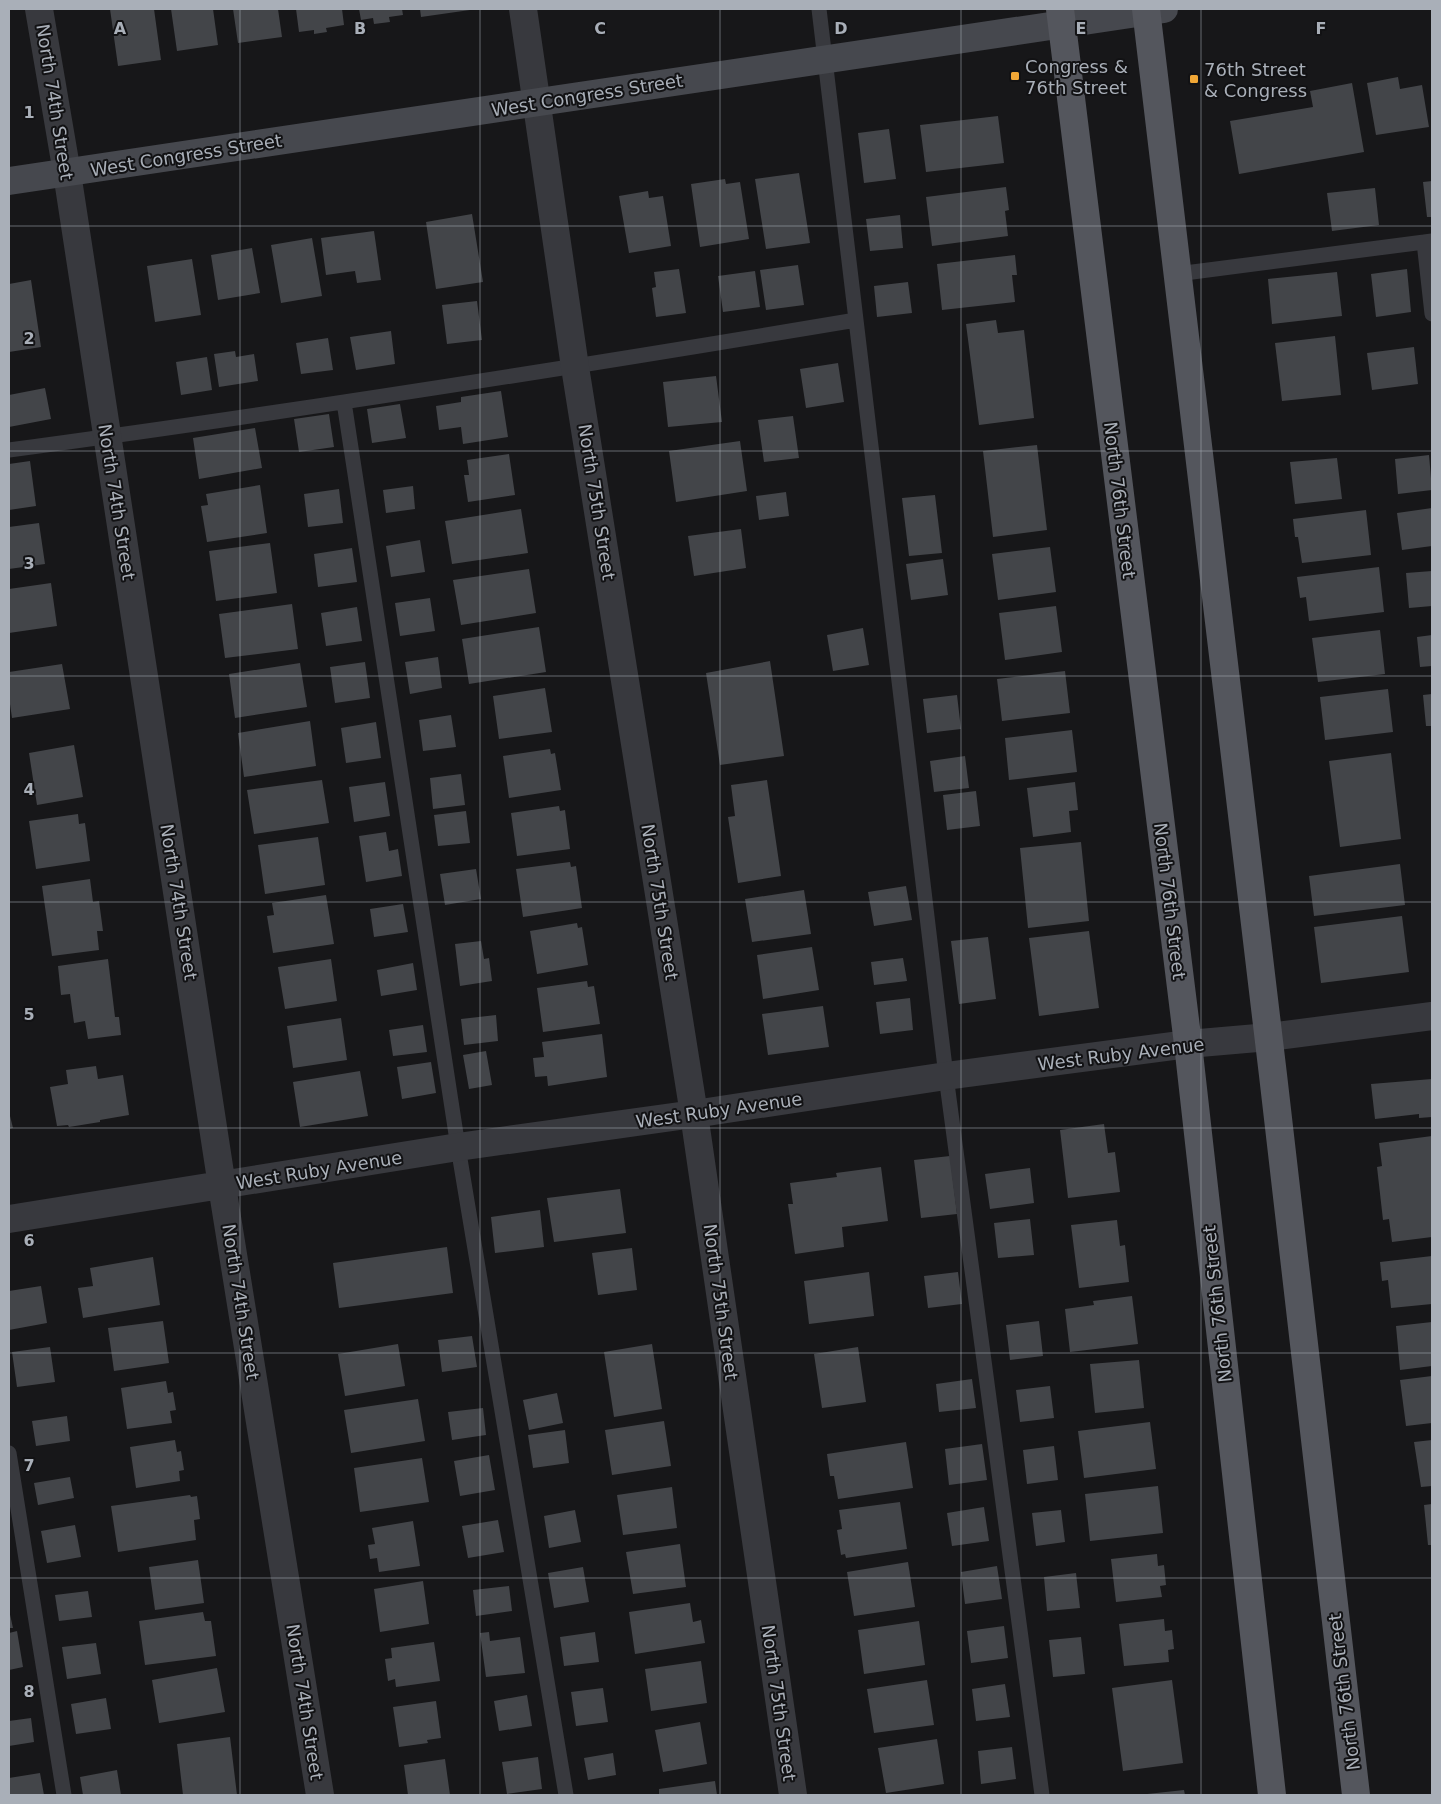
<svg xmlns="http://www.w3.org/2000/svg" width="1441" height="1804" font-family="'DejaVu Sans',sans-serif">
<style>
.building{fill:#434549}
.lines{fill:none;stroke-linecap:round;stroke-linejoin:round}
.lane{stroke:#38393e;stroke-width:15}
.street{stroke:#38393e;stroke-width:28}
.secondary{stroke:#46484e;stroke-width:28}
.primary{stroke:#54565d;stroke-width:28}
.grid{fill:none;stroke:#a9afb8;stroke-width:1;stroke-opacity:0.55}
.poi-dot{fill:#f1a736;stroke:#121214;stroke-width:2}
.labels{text-anchor:middle;dominant-baseline:central;stroke-width:4;stroke-linejoin:round;paint-order:stroke}
.poi-label{font-size:18px;fill:#a9afb8;stroke:#121214;text-anchor:start}
.street-label{font-size:18px;fill:#a9afb8;stroke:#121214}
.grid-label{font-size:16px;text-anchor:middle;font-weight:bold;fill:#a9afb8;stroke:#121214;stroke-width:4;stroke-linejoin:round;paint-order:stroke}
</style>
<rect width="100%" height="100%" fill="#171719"/>
<path class="building" d="M110 9H154L161 60 118 66Z
M171 9H213L218 45 177 51Z
M233 9H278L282 37 238 43Z
M296 9H342L344 25 326 28 327 32 314 34V30L299 32Z
M359 9H402L403 15 389 17 390 22 374 24 373 18 361 20Z
M420 9H470V10L421 17Z
M1398 77 1400 89 1422 85 1429 127 1376 135 1367 83Z
M1352 83 1364 152 1239 174 1230 121 1313 107 1310 91Z
M998 116 1004 163 926 172 920 125Z
M889 129 896 179 864 183 858 133Z
M799 173 810 243 766 249 755 179Z
M725 179 726 184 740 182 749 239 700 247 691 184Z
M1432 181V217H1427L1423 182Z
M1006 187 1009 210 1005 211 1008 236 932 246 926 197Z
M1375 188 1379 225 1332 231 1327 193Z
M648 191 649 198 663 196 671 246 629 253 619 196Z
M472 214 483 282 436 289 426 222Z
M900 215 903 248 870 251 866 219Z
M374 231 381 280 357 283 355 271 326 275 321 238Z
M312 238 322 296 281 303 271 245Z
M252 248 260 293 218 300 211 255Z
M1015 255 1017 275H1012L1015 302 942 310 937 264Z
M192 259 201 315 155 322 147 266Z
M798 265 804 305 766 310 760 270Z
M679 269 686 313 656 317 652 288 656 287 654 272Z
M1407 269 1411 312 1376 317 1371 274Z
M755 271 760 307 723 312 718 276Z
M1337 272 1342 316 1272 324 1268 279Z
M31 280 41 347 9 352V284Z
M908 282 912 313 877 317 874 286Z
M477 301 482 340 447 344 442 305Z
M996 320 998 333 1024 330 1034 418 979 425 966 324Z
M391 331 395 364 356 370 350 337Z
M1335 336 1341 395 1282 401 1275 343Z
M328 338 333 370 301 374 296 343Z
M1414 347 1418 384 1372 390 1367 353Z
M235 351 236 357 254 354 258 381 219 387 214 354Z
M207 357 212 390 181 395 176 362Z
M838 363 844 402 806 408 800 369Z
M716 376 722 422 668 427 663 382Z
M45 388 51 419 9 427V395Z
M501 391 508 437 463 444 461 427 439 430 436 406 461 402V397Z
M400 404 406 438 372 443 367 409Z
M329 414 334 447 299 452 294 419Z
M793 416 799 458 764 462 758 420Z
M255 428 262 468 199 479 193 438Z
M740 441 747 491 676 502 669 451Z
M1037 445 1047 530 993 537 983 451Z
M509 454 515 495 468 502 464 475H469L467 460Z
M1429 455 1432 490 1398 494 1395 459Z
M1337 458 1342 499 1295 504 1290 462Z
M30 461 36 506 9 510V464Z
M260 485 267 533 207 542 201 506 208 505 206 494Z
M413 486 415 509 386 513 383 490Z
M339 489 343 523 308 527 304 494Z
M786 492 789 516 759 520 756 496Z
M935 495 942 553 909 556 902 498Z
M1432 508V546L1402 550 1397 513Z
M521 509 528 553 452 564 445 521Z
M1366 510 1371 555 1302 563 1298 537H1295L1293 519Z
M39 523 45 564 9 569V527Z
M741 529 746 568 694 576 688 536Z
M420 540 425 572 391 577 386 546Z
M270 543 277 593 216 601 209 551Z
M1050 547 1056 592 998 600 992 554Z
M352 548 357 582 318 587 314 554Z
M943 559 948 595 911 600 906 564Z
M1379 567 1384 612 1309 621 1306 597 1300 598 1297 577Z
M529 569 536 613 461 625 453 580Z
M1432 571V606L1409 608 1406 573Z
M51 583 57 626 9 633V589Z
M430 598 435 631 400 636 395 603Z
M292 604 298 649 225 658 219 614Z
M1056 606 1062 652 1005 660 999 613Z
M357 607 362 641 326 646 321 613Z
M539 627 546 672 469 684 462 639Z
M863 628 869 665 833 671 827 635Z
M1380 630 1385 674 1318 682 1312 638Z
M1432 635V666L1420 667 1417 637Z
M438 657 442 688 410 694 405 662Z
M770 661 784 756 720 765 706 673Z
M365 662 370 698 335 703 330 667Z
M300 663 307 707 235 718 229 674Z
M62 664 70 709 12 718 9 697V672Z
M1065 671 1070 713 1002 721 997 679Z
M545 688 552 732 499 739 493 696Z
M1388 689 1393 732 1325 740 1320 697Z
M1432 694V726H1426L1423 695Z
M957 695 961 729 927 733 923 699Z
M451 715 456 747 423 751 419 720Z
M310 721 316 766 244 777 238 733Z
M376 722 381 758 346 763 341 728Z
M1072 730 1077 772 1009 780 1005 738Z
M74 745 83 797 37 805 29 753Z
M550 749 551 754 555 753 561 790 509 798 503 756Z
M1391 753 1401 839 1340 847 1329 761Z
M965 756 969 788 934 792 930 761Z
M461 774 465 805 433 809 430 778Z
M322 780 329 823 254 834 247 790Z
M767 780 781 876 738 883 728 817 735 816 731 785Z
M385 782 390 816 354 822 349 787Z
M1075 782 1078 810 1069 811 1071 832 1033 837 1027 788Z
M976 791 980 826 947 830 943 795Z
M559 806 560 811 565 810 570 849 517 856 511 813Z
M466 811 470 843 438 846 434 815Z
M78 814 79 824 85 823 90 861 36 869 29 821Z
M386 832 389 851 398 849 402 876 366 882 359 836Z
M318 837 325 885 265 894 258 845Z
M1081 842 1089 921 1028 928 1020 848Z
M570 862 571 867 576 866 582 908 523 917 516 869Z
M1400 864 1405 905 1314 916 1309 876Z
M476 869 481 899 445 905 440 874Z
M90 879 93 902 99 901 103 931H97L99 950 52 956 42 886Z
M906 886 912 920 874 926 868 892Z
M804 890 811 934 752 942 745 899Z
M326 895 334 944 273 953 267 916 274 915 272 903Z
M403 904 408 932 374 937 370 909Z
M1402 916 1409 972 1321 983 1314 927Z
M577 923 578 928 582 927 588 965 537 974 530 931Z
M1089 931 1099 1008 1039 1016 1029 938Z
M988 937 996 999 959 1004 951 941Z
M481 941 484 959 489 958 492 981 460 986 455 944Z
M812 947 819 990 763 999 757 955Z
M903 958 907 981 874 985 871 962Z
M108 959 115 1017H119L121 1035 88 1039 85 1021 74 1023 70 994 61 995 58 966Z
M331 959 337 1001 285 1009 278 967Z
M413 963 417 990 381 996 377 970Z
M587 981 588 987 594 986 600 1024 543 1032 537 988Z
M910 998 913 1030 880 1034 876 1002Z
M823 1006 829 1047 768 1055 762 1014Z
M496 1015 498 1041 464 1045 461 1019Z
M341 1018 347 1060 293 1068 287 1026Z
M423 1025 427 1052 393 1056 389 1030Z
M602 1034 607 1077 548 1086 547 1076 535 1077 533 1058 544 1057 542 1042Z
M486 1051 492 1085 469 1089 463 1055Z
M431 1062 436 1093 402 1099 397 1067Z
M96 1066 98 1079 123 1075 129 1115 100 1120V1122L69 1127 68 1125 57 1126 50 1087 68 1084 66 1070Z
M360 1071 368 1116 300 1127 293 1082Z
M1432 1079V1117L1419 1118V1114L1375 1119 1371 1084Z
M9 1112 13 1128 9 1129Z
M1104 1124 1108 1153 1115 1152 1120 1192 1068 1198 1060 1130Z
M1432 1136V1237L1392 1242 1389 1219 1383 1220 1377 1167 1382 1166 1379 1143Z
M950 1156 957 1214 921 1218 914 1160Z
M881 1167 888 1221 842 1227 844 1247 795 1254 788 1204H793L790 1183 837 1177 836 1173Z
M1030 1168 1034 1203 990 1209 985 1174Z
M620 1189 626 1233 554 1242 547 1198Z
M540 1210 544 1247 495 1253 491 1217Z
M1030 1219 1034 1255 998 1258 994 1223Z
M1117 1220 1120 1246 1125 1245 1129 1282 1079 1288 1071 1225Z
M447 1247 453 1293 339 1308 333 1263Z
M632 1248 637 1290 598 1295 592 1253Z
M1432 1256V1304L1391 1308 1388 1280 1382 1281 1380 1262Z
M153 1257 160 1305 83 1318 78 1288 93 1286 90 1268Z
M869 1272 874 1316 809 1324 804 1281Z
M958 1272 962 1304 928 1308 924 1276Z
M41 1286 47 1323 9 1330V1291Z
M1132 1296 1138 1344 1070 1352 1065 1309 1094 1305 1093 1301Z
M163 1321 169 1363 114 1371 108 1328Z
M1039 1321 1043 1356 1010 1360 1006 1325Z
M1432 1322V1366L1400 1370 1396 1326Z
M472 1336 477 1367 442 1372 438 1340Z
M398 1344 405 1386 345 1396 338 1354Z
M652 1344 662 1409 614 1417 604 1352Z
M50 1347 55 1382 17 1387 12 1352Z
M858 1347 866 1402 822 1408 814 1354Z
M1139 1360 1144 1408 1095 1413 1090 1364Z
M1432 1376V1423L1406 1426 1400 1380Z
M972 1379 976 1408 939 1412 936 1384Z
M166 1381 168 1393 173 1392 176 1410 170 1411 172 1423 127 1429 121 1388Z
M1050 1386 1054 1418 1020 1422 1016 1390Z
M557 1393 563 1423 529 1430 523 1400Z
M418 1399 425 1441 351 1453 344 1410Z
M483 1408 486 1435 452 1440 448 1412Z
M67 1416 70 1441 36 1446 32 1421Z
M664 1421 671 1466 612 1475 605 1430Z
M1150 1422 1156 1469 1084 1478 1078 1431Z
M565 1430 569 1463 533 1468 528 1435Z
M175 1440 177 1452 181 1451 184 1470 179 1471 180 1481 136 1488 130 1447Z
M1432 1440V1486L1421 1487 1414 1442Z
M906 1442 913 1488 838 1499 834 1476H830L827 1454Z
M982 1444 987 1480 949 1485 945 1449Z
M1054 1446 1058 1480 1027 1484 1023 1450Z
M489 1455 495 1490 460 1496 454 1461Z
M422 1458 429 1502 360 1512 354 1468Z
M70 1477 74 1498 38 1505 34 1483Z
M1158 1486 1163 1533 1090 1541 1085 1494Z
M672 1487 677 1528 623 1535 617 1495Z
M190 1495 191 1497 197 1496 200 1519 194 1520 196 1540 118 1552 111 1506Z
M900 1502 907 1549 846 1558 845 1554 841 1555 837 1530 842 1529 839 1510Z
M1432 1504V1545H1428L1424 1505Z
M984 1507 989 1541 952 1546 947 1513Z
M575 1510 581 1542 549 1548 544 1516Z
M1061 1510 1065 1542 1036 1546 1032 1513Z
M498 1520 504 1552 468 1558 462 1526Z
M413 1521 420 1566 379 1572 377 1558 370 1559 368 1545 375 1544 372 1528Z
M75 1525 81 1557 47 1563 41 1531Z
M680 1544 686 1587 633 1594 626 1552Z
M1157 1554 1158 1566 1164 1565 1166 1585 1160 1586 1162 1597 1116 1602 1111 1559Z
M198 1560 204 1603 155 1610 149 1567Z
M908 1562 915 1607 854 1616 847 1572Z
M997 1566 1002 1599 965 1604 961 1572Z
M583 1567 589 1602 554 1608 548 1573Z
M1076 1573 1080 1608 1047 1611 1044 1577Z
M423 1581 429 1624 380 1632 374 1589Z
M509 1586 512 1611 476 1616 473 1590Z
M88 1591 92 1617 59 1621 55 1595Z
M690 1603 693 1622 701 1620 705 1643 635 1654 629 1612Z
M9 1610 13 1628H9Z
M203 1612 205 1621H211L216 1656 145 1665 139 1621Z
M1164 1619 1165 1631 1172 1630 1174 1649 1168 1650 1169 1662 1124 1666 1119 1624Z
M919 1621 925 1665 864 1674 858 1630Z
M1004 1626 1008 1658 971 1663 967 1631Z
M17 1631 23 1667 9 1670V1633Z
M489 1632 490 1641 520 1637 525 1673 486 1677 480 1633Z
M595 1632 599 1662 564 1666 560 1637Z
M1081 1637 1085 1674 1053 1677 1049 1640Z
M434 1642 440 1681 396 1687 395 1679 388 1681 385 1659 392 1658 391 1648Z
M96 1643 101 1674 67 1679 62 1647Z
M701 1661 707 1703 651 1711 645 1669Z
M217 1668 225 1712 159 1723 152 1680Z
M927 1680 934 1725 874 1733 867 1689Z
M1172 1680 1183 1763 1123 1771 1112 1688Z
M1005 1684 1010 1717 976 1721 972 1689Z
M603 1688 608 1722 576 1726 571 1692Z
M527 1695 532 1726 499 1731 494 1701Z
M106 1698 111 1729 76 1734 71 1704Z
M436 1701 441 1738 427 1740 428 1743 399 1747 393 1707Z
M31 1718 34 1742 9 1746V1721Z
M700 1722 707 1764 663 1772 655 1730Z
M230 1737 237 1795H183L177 1744Z
M937 1739 944 1784 886 1793 878 1748Z
M1012 1747 1016 1779 981 1784 978 1751Z
M613 1753 616 1775 588 1780 584 1758Z
M538 1757 542 1789 507 1794 502 1762Z
M445 1759 450 1795H408L404 1765Z
M117 1770 121 1795H83L80 1777Z
M40 1773 44 1795H9V1778Z
M715 1781 717 1795H659V1789Z
M1184 1790 1185 1795H1147V1794Z"/>
<g class="lines">
<path class="lane" d="M819 9 946 1076 1042 1795
M1424 242 1432 314
M1177 274 1432 241
M344 402 458 1147 566 1795
M9 450C292 412 575 367 856 320
M9 1453 64 1795"/>
<path class="street" d="M39 9 67 173 222 1186 320 1795
M523 9 575 367 694 1114 793 1795
M9 1219 458 1147 694 1114 946 1076 1188 1044 1269 1037 1432 1016"/>
<path class="secondary" d="M9 181 1164 9"/>
<path class="primary" d="M1060 9 1188 1044 1272 1795
M1146 9 1273 1075 1356 1795"/>
</g>
<path class="grid" d="M240 9V1795M480 9V1795M720 9V1795M961 9V1795M1201 9V1795M9 226H1432M9 451H1432M9 676H1432M9 902H1432M9 1128H1432M9 1353H1432M9 1578H1432"/>
<g class="poi-dot">
<rect x="1010" y="71" width="10" height="10" rx="2.5"/>
<rect x="1189" y="74" width="10" height="10" rx="2.5"/>
</g>
<g class="labels">
<g class="poi-label">
<text x="1025" y="66">Congress &amp;<tspan x="1025" dy="21">76th Street</tspan></text>
<text x="1204" y="69">76th Street<tspan x="1204" dy="21">&amp; Congress</tspan></text>
</g>
<g class="street-label">
<text transform="translate(587 95) rotate(-9)">West Congress Street</text>
<text transform="translate(55 102) rotate(81)">North 74th Street</text>
<text transform="translate(186 155) rotate(-9)">West Congress Street</text>
<text transform="translate(1120 500) rotate(83)">North 76th Street</text>
<text transform="translate(117 502) rotate(81)">North 74th Street</text>
<text transform="translate(597 502) rotate(81)">North 75th Street</text>
<text transform="translate(1170 901) rotate(83)">North 76th Street</text>
<text transform="translate(179 902) rotate(81)">North 74th Street</text>
<text transform="translate(660 902) rotate(81)">North 75th Street</text>
<text transform="translate(1121 1054) rotate(-7)">West Ruby Avenue</text>
<text transform="translate(719 1110) rotate(-8)">West Ruby Avenue</text>
<text transform="translate(319 1170) rotate(-9)">West Ruby Avenue</text>
<text transform="translate(241 1302) rotate(81)">North 74th Street</text>
<text transform="translate(721 1302) rotate(82)">North 75th Street</text>
<text transform="translate(1217 1304) rotate(-96)">North 76th Street</text>
<text transform="translate(1344 1692) rotate(-97)">North 76th Street</text>
<text transform="translate(305 1702) rotate(81)">North 74th Street</text>
<text transform="translate(779 1703) rotate(82)">North 75th Street</text>
</g>
</g>
<g class="grid-label">
<text x="120" y="34">A</text>
<text x="360" y="34">B</text>
<text x="600" y="34">C</text>
<text x="841" y="34">D</text>
<text x="1081" y="34">E</text>
<text x="1321" y="34">F</text>
<text x="29" y="118">1</text>
<text x="29" y="344">2</text>
<text x="29" y="569">3</text>
<text x="29" y="795">4</text>
<text x="29" y="1020">5</text>
<text x="29" y="1246">6</text>
<text x="29" y="1471">7</text>
<text x="29" y="1697">8</text>
</g>
<rect width="1441" height="1804" fill="none" stroke="#a9afb8" stroke-width="20"/>
</svg>
